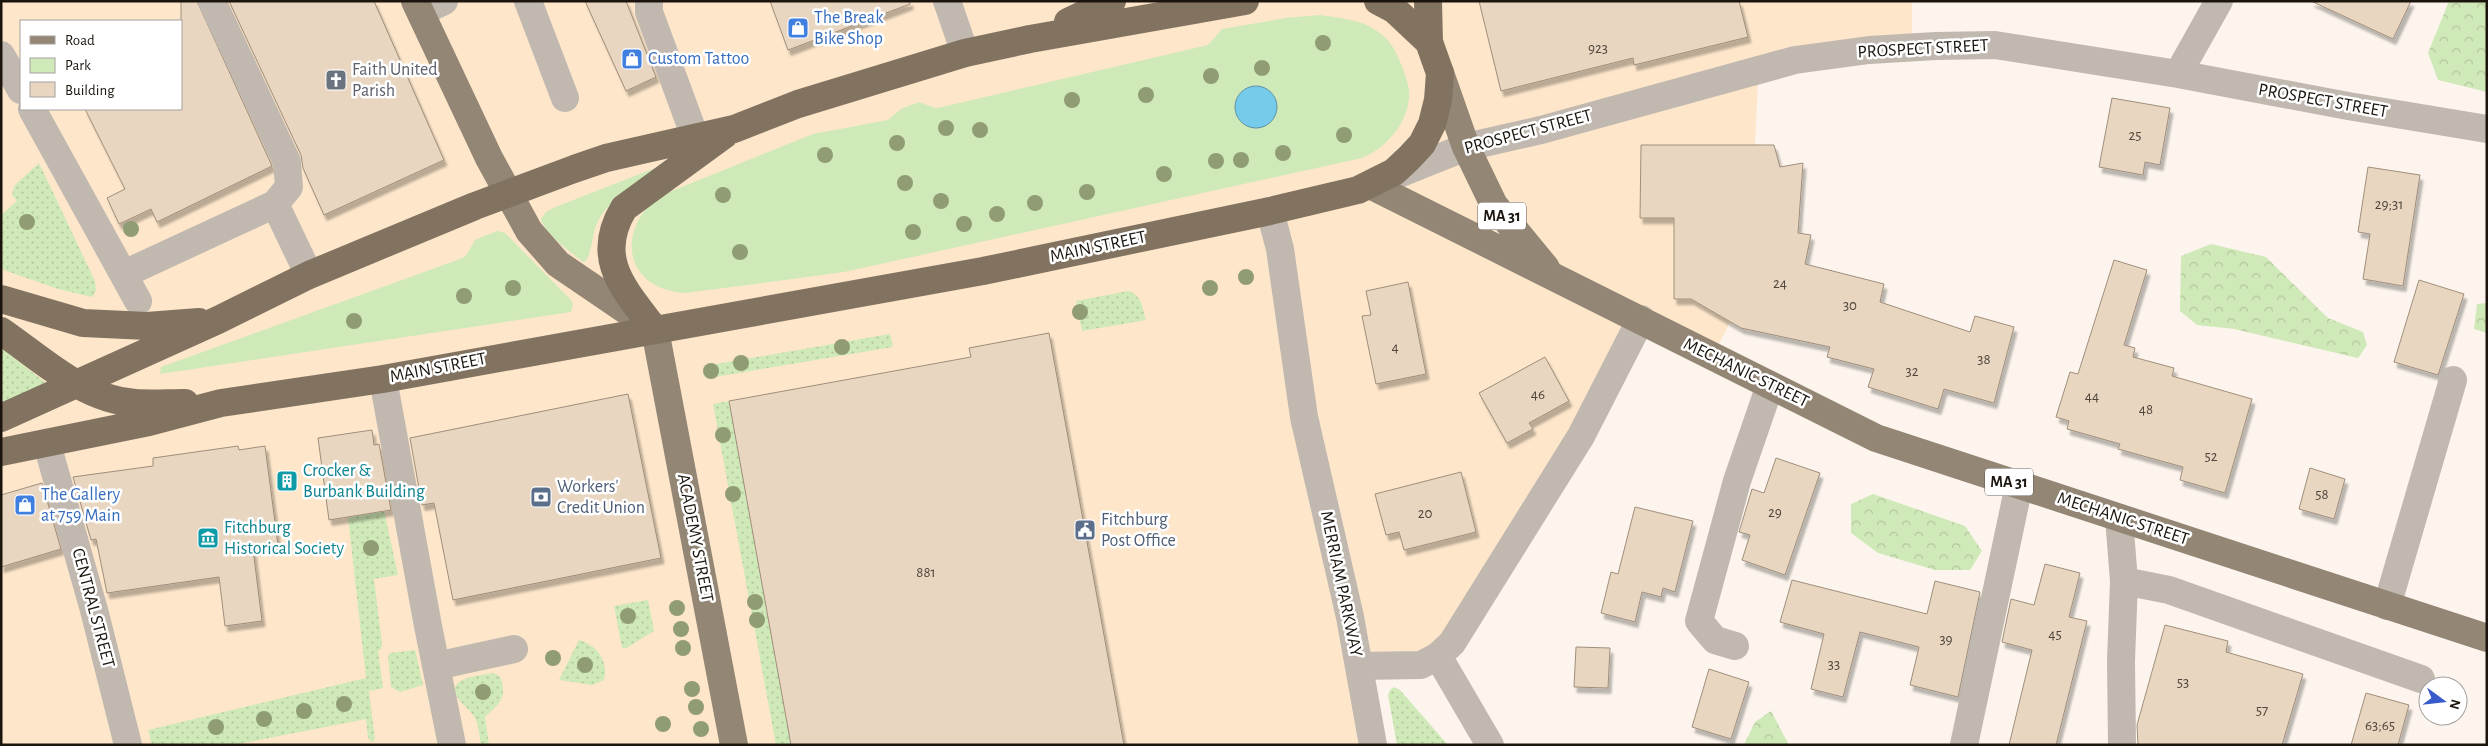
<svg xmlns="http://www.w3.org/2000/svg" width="2488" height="746" font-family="'Alegreya Sans',sans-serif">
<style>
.built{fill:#fde6ca;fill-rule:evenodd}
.grass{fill:url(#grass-dots)}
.forest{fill:url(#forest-crowns)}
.park{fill:#d0e9b8}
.water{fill:#76cbea;stroke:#5b94a8}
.building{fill:#e8d6c1;stroke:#9f8e7b;filter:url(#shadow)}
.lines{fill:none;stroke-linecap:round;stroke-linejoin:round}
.minor{stroke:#c1b9b0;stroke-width:28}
.major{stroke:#938675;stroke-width:28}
.highway{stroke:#827360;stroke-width:28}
.tree{fill:#909c73}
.labels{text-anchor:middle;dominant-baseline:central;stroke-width:5;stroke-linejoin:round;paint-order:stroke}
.number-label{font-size:15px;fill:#4f453b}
.shield{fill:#fff;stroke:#605b56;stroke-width:1}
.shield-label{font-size:16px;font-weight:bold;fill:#1c150e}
.shop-label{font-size:18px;fill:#366cbe;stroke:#fff;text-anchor:start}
.street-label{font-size:18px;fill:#1c150e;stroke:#fff}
.worship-label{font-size:18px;fill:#5b616d;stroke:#fff;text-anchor:start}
.culture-label{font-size:18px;fill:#0d838f;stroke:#fff;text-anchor:start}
.service-label{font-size:18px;fill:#4e5e75;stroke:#fff;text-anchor:start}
</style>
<defs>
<pattern id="grass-dots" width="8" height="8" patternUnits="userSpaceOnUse" patternTransform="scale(1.25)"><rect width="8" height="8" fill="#d0e9b8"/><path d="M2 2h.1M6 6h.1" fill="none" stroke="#b2c79d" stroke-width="1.8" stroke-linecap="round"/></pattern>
<pattern id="forest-crowns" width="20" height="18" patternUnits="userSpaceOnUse" patternTransform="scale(1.25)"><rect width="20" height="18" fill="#d0e9b8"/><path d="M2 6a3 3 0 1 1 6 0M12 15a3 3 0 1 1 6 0" fill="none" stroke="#b2c79d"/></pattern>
<filter id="shadow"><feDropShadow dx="3" dy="5.5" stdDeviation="1" flood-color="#0004"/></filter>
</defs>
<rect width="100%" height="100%" fill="#fdf5ed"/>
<path class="built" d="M1 1H1912V48L1758 79 1751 234 1739 305 1712 357 1642 319 1452 643 1359 666 1373 745H1ZM21 21H181V109H21Z"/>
<path class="grass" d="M39 163 95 281 96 291 92 297 58 289 1 269V215L17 201 12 195 14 186Z
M1128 291C1142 295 1142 307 1146 320L1082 331 1076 301Z
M890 334 893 347 709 378 707 371 711 365Z
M1 348 46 383 1 407Z
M729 401 791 744 776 745 713 404Z
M384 511 398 575 374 579 382 643 381 649 378 651 383 688 369 691 375 740 372 742 368 738 366 719 233 745H152L148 730 366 678 348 517Z
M648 600 654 631 626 648H622L614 606Z
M579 640C597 645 609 661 604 680L592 685 559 680Z
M415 650 423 685 400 692 391 687 388 656 390 653Z
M493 673 500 676C508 699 500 702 485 717L489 745H481C479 736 479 722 473 715 470 710 464 706 460 701 442 678 477 676 493 673Z
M1394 687 1400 690 1448 745H1397L1388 695 1390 690Z"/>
<path class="forest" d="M2449 1H2487V92L2438 80 2428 53Z
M2211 244 2266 257 2328 318 2363 332 2367 345 2358 358 2234 329 2197 325 2180 311 2181 256Z
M2487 303V333L2474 329 2477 304Z
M1873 494 1965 526 1982 551 1970 570H1935L1878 553 1851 533V504Z
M1771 711 1789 745H1744L1755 722Z"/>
<path class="park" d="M1319 15C1339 18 1360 19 1377 31 1390 39 1396 51 1401 64 1405 75 1410 86 1409 98 1407 124 1386 148 1362 158L844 272 686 293C627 290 614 235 657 197L813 134 888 120 901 109 919 102 935 108 942 107 1208 45 1222 29 1286 18Z
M678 159C653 175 612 194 598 221 592 233 592 252 586 261L583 262C570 251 546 236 541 219L546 212 553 208Z
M497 231 505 233 570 299 573 304 571 312 160 374 161 367 460 259 466 256 475 240Z"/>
<path class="water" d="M1235 107a21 21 0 1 1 42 0a21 21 0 1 1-42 0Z"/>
<path class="building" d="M181 1H197L272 166 157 222 151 209 119 224 107 198 125 189 85 109H181Z
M229 1H374L444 160 324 215 303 168 301 155Z
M585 1H626L656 77 626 91Z
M770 1H910V4L788 50Z
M1479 1H1739L1748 37 1634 65 1633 58 1501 91Z
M2311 1H2411L2393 39Z
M2112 98 2170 108 2160 165 2145 162 2143 175 2099 167Z
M1641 145H1774L1780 167 1803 163 1798 233 1811 235 1805 264 1884 284 1880 302 1970 332 1975 316 2014 327 1994 403 1944 389 1938 409 1868 387 1874 369 1827 357 1830 347 1741 328 1691 299H1674V218H1640Z
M2368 167 2420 175 2403 286 2363 279 2370 234 2358 232Z
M2114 260 2147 270 2124 345 2135 348 2133 357 2174 368 2172 376 2252 399 2225 493 2180 480 2183 467 2118 449 2120 444 2067 429 2069 421 2056 417 2070 372 2078 374Z
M2419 280 2464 294 2438 375 2394 362Z
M1408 282 1426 374 1376 384 1362 316 1371 315 1366 291Z
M1049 333 1124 745H791L729 401 971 357 969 348Z
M1545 357 1569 401 1529 423 1533 429 1507 443 1479 393Z
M628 394 661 558 453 600 434 503 422 505 410 438Z
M372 430 374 445 379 444 391 510 329 520 318 438Z
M238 446 239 450 265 446 278 545 253 549 262 621 225 626 219 577 107 593 96 539 91 540 73 477 153 466V458Z
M1776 458 1820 473 1785 575 1742 560 1750 535 1739 532 1752 489 1764 493Z
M2310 468 2345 479 2334 519 2299 509Z
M1461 472 1476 532 1404 550 1399 532 1386 535 1375 494Z
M42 483 61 549 1 567V495Z
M1635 507 1693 521 1675 592 1663 588 1661 597 1642 592 1635 622 1601 613 1611 572 1618 574Z
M2045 564 2080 573 2069 617 2087 621 2056 745H2009L2032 650 2002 642 2011 599 2034 605Z
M1792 580 1927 614 1935 581 1980 592 1958 697 1910 685 1919 647 1860 632 1843 697 1811 689 1824 634 1780 622Z
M2165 625 2228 641 2226 652 2303 674 2282 745H2138L2137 725Z
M1576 647 1610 648 1608 688 1574 687Z
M1709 669 1749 682 1731 739 1692 727Z
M2366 693 2409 705 2398 745H2351Z"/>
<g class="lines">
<path class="minor" d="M212 1 287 162 289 187 275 204
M528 1 565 98
M649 1V12L695 137
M947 1 965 53
M421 12 444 1
M1 55 21 90
M2178 74 2219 1
M32 109 138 301
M1386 179 1466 147 1541 130 1795 60 1869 50 1936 46 1995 45 2178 74 2348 106 2487 129
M1270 211 1280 249 1304 417 1350 617 1373 745
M124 274 275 204 309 275
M383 379 428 626 452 745
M47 444 94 610 128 745
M2119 518 2124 581 2121 661 2122 745
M2124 581 2169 590 2421 679
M2387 606 2453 380
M1735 646 1715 640 1699 621 1737 481 1770 385
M1438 656 1490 745
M436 666 514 649
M1359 666 1421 665 1438 656 1452 643 1581 436 1641 319
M1964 745 2019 485"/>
<path class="major" d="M415 1 489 158 529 231 558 264 655 330 734 745
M1440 73 1466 147 1494 205 1546 268
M1370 185 1876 438 2487 638"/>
<path class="highway" d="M1378 1 1395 10 1429 42
M1068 22 1112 1
M1 299 83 323 147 326 199 322
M655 330C625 290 593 259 624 208L724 135
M1 331C42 359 82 399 135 403 151 404 168 403 185 403
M1 418 218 320 309 275 475 206 574 169 606 158 734 129 798 104 965 53 1030 39 1245 1
M1 452 149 422 221 403 383 379 983 271 1270 211 1358 190 1394 172 1409 158 1422 144 1432 124 1438 100 1440 73 1429 42 1428 1"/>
</g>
<g class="tree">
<circle cx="1323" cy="43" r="8"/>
<circle cx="1262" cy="68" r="8"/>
<circle cx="1211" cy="76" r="8"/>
<circle cx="1146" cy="95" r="8"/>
<circle cx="1072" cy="100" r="8"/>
<circle cx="946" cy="128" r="8"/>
<circle cx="980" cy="130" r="8"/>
<circle cx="1344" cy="135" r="8"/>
<circle cx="897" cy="143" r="8"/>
<circle cx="1283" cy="153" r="8"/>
<circle cx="825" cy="155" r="8"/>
<circle cx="1241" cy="160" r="8"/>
<circle cx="1216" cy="161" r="8"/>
<circle cx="1164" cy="174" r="8"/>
<circle cx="905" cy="183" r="8"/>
<circle cx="1087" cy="192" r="8"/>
<circle cx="723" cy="195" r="8"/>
<circle cx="941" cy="201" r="8"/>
<circle cx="1035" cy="203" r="8"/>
<circle cx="997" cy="214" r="8"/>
<circle cx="27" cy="222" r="8"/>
<circle cx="964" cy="224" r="8"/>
<circle cx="131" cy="229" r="8"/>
<circle cx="913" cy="232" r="8"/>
<circle cx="740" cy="252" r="8"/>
<circle cx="1246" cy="277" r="8"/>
<circle cx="513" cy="288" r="8"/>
<circle cx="1210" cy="288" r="8"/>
<circle cx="464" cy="296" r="8"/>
<circle cx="1080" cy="312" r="8"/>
<circle cx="354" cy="321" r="8"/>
<circle cx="842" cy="347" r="8"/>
<circle cx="741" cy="363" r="8"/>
<circle cx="711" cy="371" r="8"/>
<circle cx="723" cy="435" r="8"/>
<circle cx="733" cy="494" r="8"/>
<circle cx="371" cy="548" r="8"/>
<circle cx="755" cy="602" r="8"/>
<circle cx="677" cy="608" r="8"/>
<circle cx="628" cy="616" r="8"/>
<circle cx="757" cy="620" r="8"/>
<circle cx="681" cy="629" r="8"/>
<circle cx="683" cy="648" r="8"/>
<circle cx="553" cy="658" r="8"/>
<circle cx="585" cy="665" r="8"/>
<circle cx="692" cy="689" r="8"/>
<circle cx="483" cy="692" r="8"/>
<circle cx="344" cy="704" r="8"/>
<circle cx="696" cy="707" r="8"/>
<circle cx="304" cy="711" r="8"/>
<circle cx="264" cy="719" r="8"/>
<circle cx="663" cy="724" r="8"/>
<circle cx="216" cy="727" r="8"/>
<circle cx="701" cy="729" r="8"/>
</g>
<defs>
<g id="shop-square" transform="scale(1.125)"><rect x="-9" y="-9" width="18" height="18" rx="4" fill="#3f7fe0" stroke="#fff"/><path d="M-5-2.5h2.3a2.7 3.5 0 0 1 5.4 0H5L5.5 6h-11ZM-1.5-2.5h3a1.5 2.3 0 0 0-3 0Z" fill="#fff"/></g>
<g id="church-square" transform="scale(1.125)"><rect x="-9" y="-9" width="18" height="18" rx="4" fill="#6b7280" stroke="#fff"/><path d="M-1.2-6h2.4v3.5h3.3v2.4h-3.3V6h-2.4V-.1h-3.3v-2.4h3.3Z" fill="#fff"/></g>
<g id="building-square" transform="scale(1.125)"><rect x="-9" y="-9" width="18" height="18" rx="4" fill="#0f9aa8" stroke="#fff"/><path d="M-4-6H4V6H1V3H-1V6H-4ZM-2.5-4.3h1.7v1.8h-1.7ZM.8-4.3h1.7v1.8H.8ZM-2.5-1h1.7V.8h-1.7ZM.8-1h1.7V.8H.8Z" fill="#fff"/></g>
<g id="bank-square" transform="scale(1.125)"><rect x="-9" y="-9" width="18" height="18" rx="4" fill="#5c6f8a" stroke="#fff"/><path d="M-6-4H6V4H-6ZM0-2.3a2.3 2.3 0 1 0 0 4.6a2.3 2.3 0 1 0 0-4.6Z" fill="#fff"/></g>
<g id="civic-square" transform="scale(1.125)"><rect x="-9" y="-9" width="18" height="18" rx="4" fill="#5c6f8a" stroke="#fff"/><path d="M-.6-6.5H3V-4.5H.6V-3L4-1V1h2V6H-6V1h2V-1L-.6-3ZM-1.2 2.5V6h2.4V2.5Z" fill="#fff"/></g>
<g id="museum-square" transform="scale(1.125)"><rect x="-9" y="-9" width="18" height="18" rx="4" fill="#0f9aa8" stroke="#fff"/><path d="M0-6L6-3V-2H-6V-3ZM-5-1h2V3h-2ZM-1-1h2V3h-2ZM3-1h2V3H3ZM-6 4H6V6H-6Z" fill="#fff"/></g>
</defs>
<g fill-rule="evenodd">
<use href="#shop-square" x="798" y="28"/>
<use href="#shop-square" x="632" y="59"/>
<use href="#church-square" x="336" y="80"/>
<use href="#building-square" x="287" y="481"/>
<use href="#bank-square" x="541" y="497"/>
<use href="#shop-square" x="25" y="505"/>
<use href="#civic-square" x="1085" y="530"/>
<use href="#museum-square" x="208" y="538"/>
</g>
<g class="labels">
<g class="number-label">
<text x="1598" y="48">923</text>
<text x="2135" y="135">25</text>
<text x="2389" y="204">29;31</text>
<text x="1780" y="283">24</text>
<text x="1850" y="305">30</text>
<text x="1395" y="347">4</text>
<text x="1984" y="359">38</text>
<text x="1912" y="371">32</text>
<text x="1538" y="394">46</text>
<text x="2092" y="396">44</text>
<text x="2146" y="409">48</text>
<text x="2211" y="456">52</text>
<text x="2322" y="494">58</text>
<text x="1775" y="512">29</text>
<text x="1425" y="513">20</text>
<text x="926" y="572">881</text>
<text x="2055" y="634">45</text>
<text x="1946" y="639">39</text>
<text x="1834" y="664">33</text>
<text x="2183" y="682">53</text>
<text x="2262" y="710">57</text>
<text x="2380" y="725">63;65</text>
</g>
<g class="shield">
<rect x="1478" y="202.5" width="48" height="27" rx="4"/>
<rect x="1985" y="468.5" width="48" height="27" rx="4"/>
</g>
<g class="shield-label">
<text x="1502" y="216">MA 31</text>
<text x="2009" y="482">MA 31</text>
</g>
<g class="shop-label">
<text x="814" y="18">The Break<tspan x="814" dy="21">Bike Shop</tspan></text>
<text x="648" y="59">Custom Tattoo</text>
<text x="41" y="495">The Gallery<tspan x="41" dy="21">at 759 Main</tspan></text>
</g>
<g class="street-label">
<text transform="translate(1923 49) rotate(-3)">PROSPECT STREET</text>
<text transform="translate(2323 101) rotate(10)">PROSPECT STREET</text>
<text transform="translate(1528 132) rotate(-15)">PROSPECT STREET</text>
<text transform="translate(1098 247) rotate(-12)">MAIN STREET</text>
<text transform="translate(438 368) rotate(-11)">MAIN STREET</text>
<text transform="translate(1746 373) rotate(26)">MECHANIC STREET</text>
<text transform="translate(2123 519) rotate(18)">MECHANIC STREET</text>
<text transform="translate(695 538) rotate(79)">ACADEMY STREET</text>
<text transform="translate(1341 584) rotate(78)">MERRIAM PARKWAY</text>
<text transform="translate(93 608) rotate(75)">CENTRAL STREET</text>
</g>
<g class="worship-label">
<text x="352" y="70">Faith United<tspan x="352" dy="21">Parish</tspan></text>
</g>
<g class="culture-label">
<text x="303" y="471">Crocker &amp;<tspan x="303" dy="21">Burbank Building</tspan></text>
<text x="224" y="528">Fitchburg<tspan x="224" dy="21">Historical Society</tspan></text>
</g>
<g class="service-label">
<text x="557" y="487">Workers'<tspan x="557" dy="21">Credit Union</tspan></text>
<text x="1101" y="520">Fitchburg<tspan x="1101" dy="21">Post Office</tspan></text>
</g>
</g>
<rect width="2488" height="746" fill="none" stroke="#1c150e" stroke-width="5"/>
<rect x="20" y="20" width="162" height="90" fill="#ffffff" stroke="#a4a19f"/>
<rect x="30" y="36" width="25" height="8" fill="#938675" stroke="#a4a19f"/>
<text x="65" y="45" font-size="15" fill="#1c150e">Road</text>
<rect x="30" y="58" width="25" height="15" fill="#d0e9b8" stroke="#a4a19f"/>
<text x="65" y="70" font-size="15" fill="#1c150e">Park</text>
<rect x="30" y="82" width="25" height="15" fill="#e8d6c1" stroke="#a4a19f"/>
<text x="65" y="95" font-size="15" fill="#1c150e">Building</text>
<g transform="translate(2443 701) rotate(105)"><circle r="24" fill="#ffffff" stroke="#a4a19f"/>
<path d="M0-4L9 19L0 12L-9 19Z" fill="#395acb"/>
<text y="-8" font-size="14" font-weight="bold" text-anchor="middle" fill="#1c150e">N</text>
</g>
</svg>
